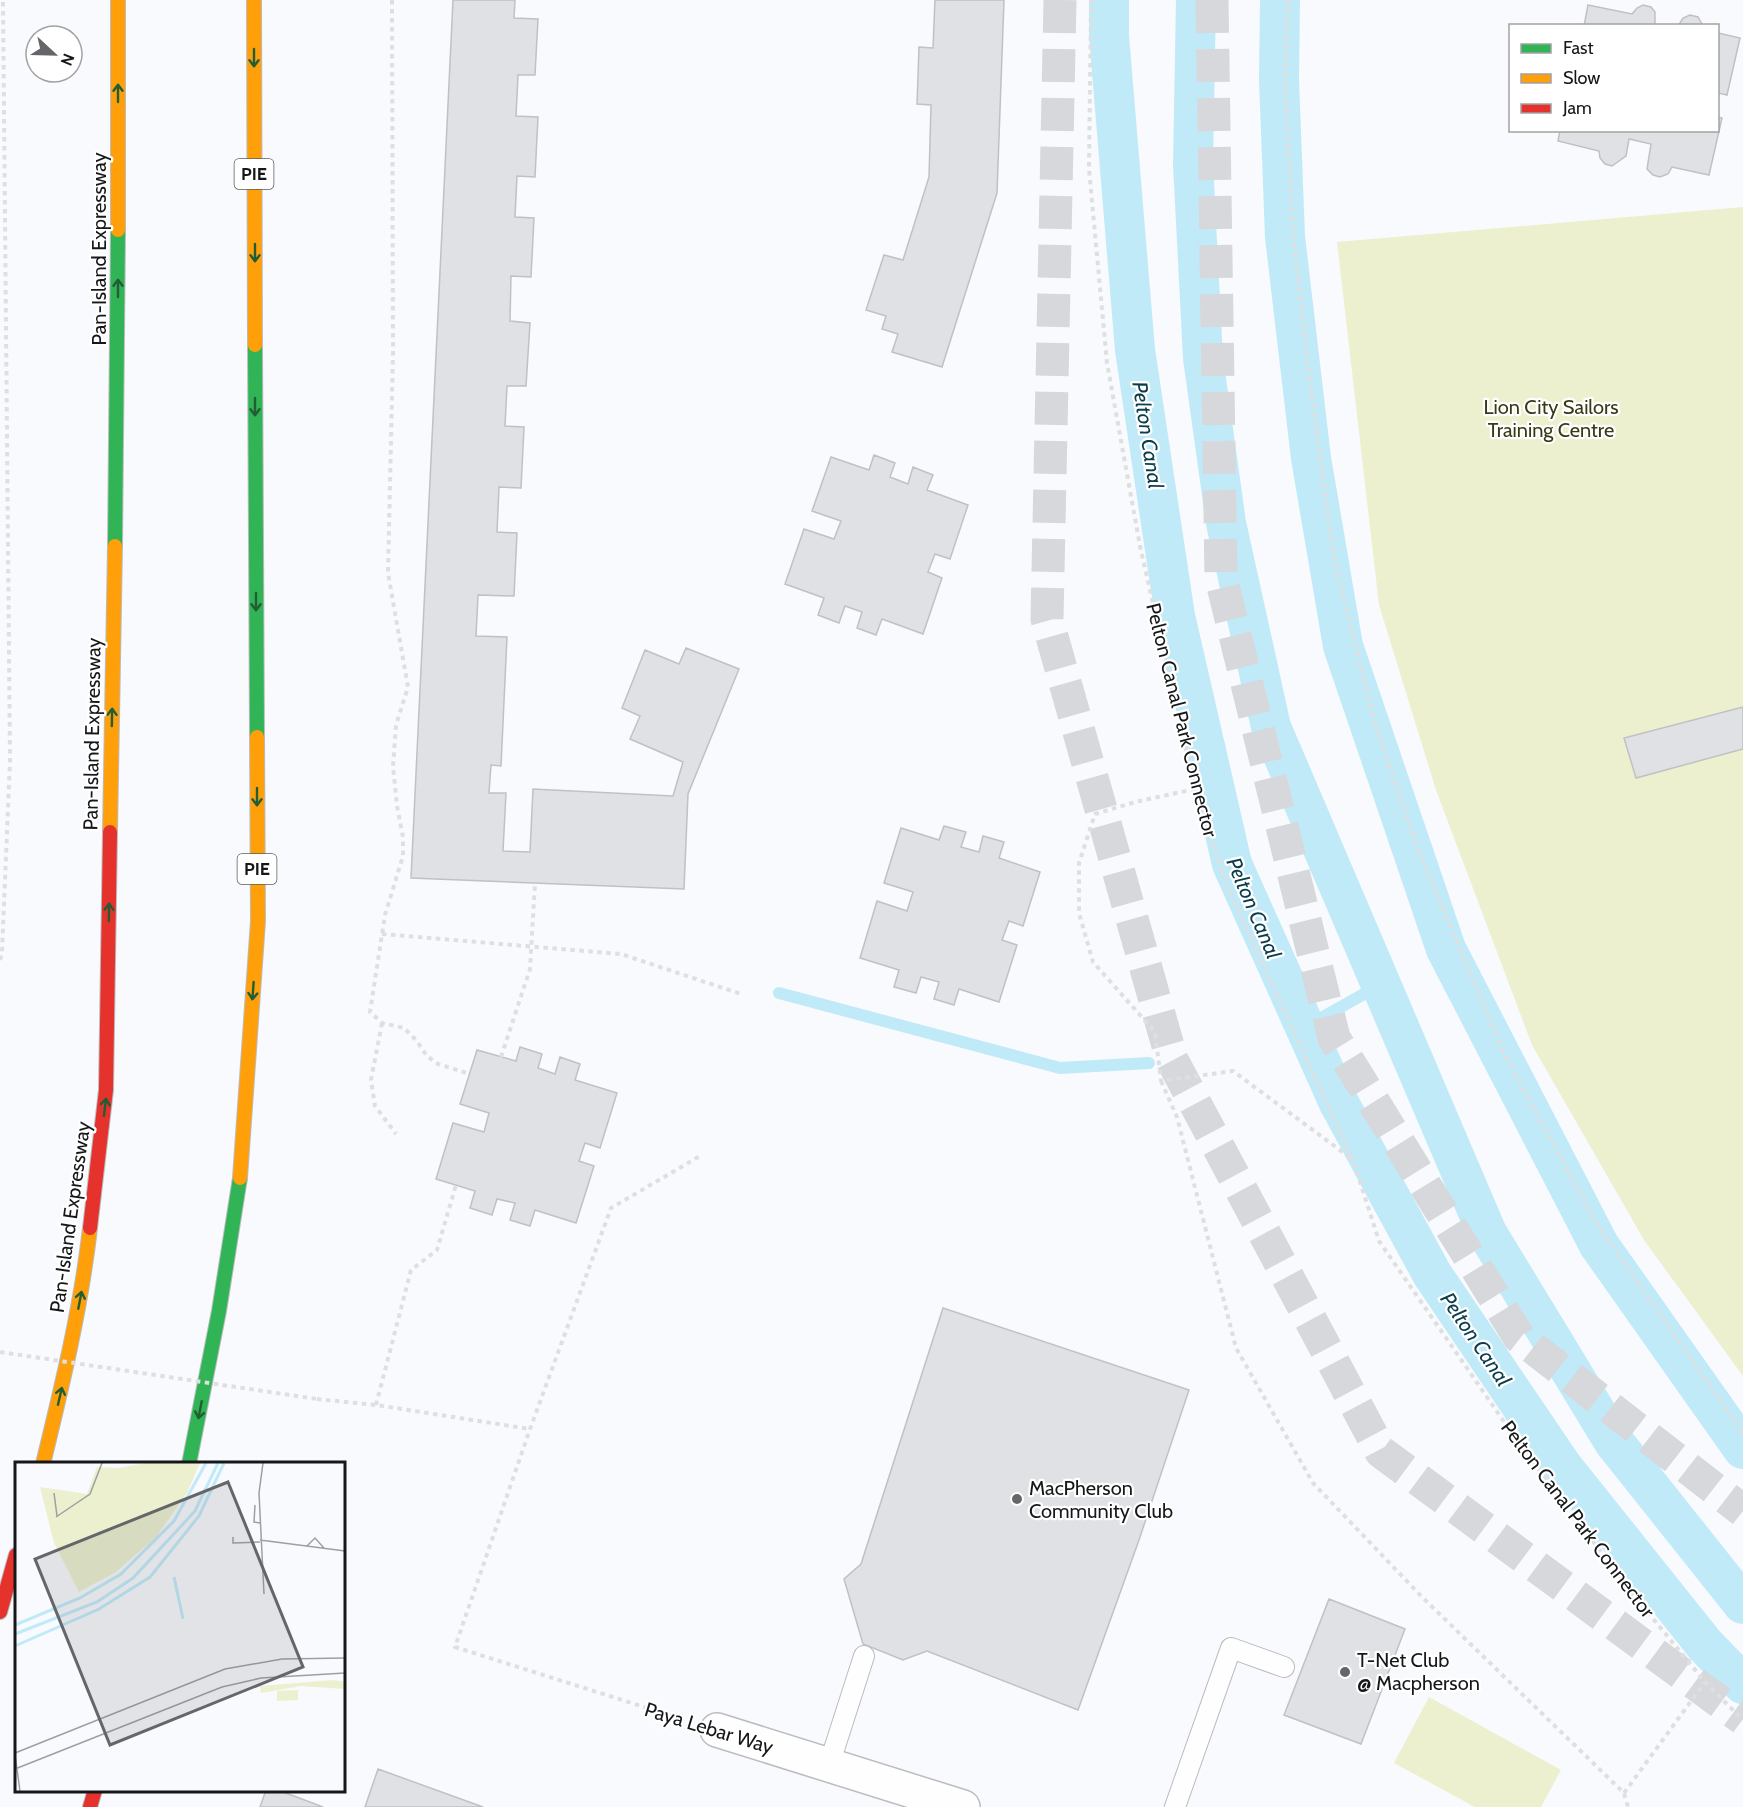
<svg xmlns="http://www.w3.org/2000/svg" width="1743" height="1807" font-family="Cabin,sans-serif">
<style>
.green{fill:#ecf0ce}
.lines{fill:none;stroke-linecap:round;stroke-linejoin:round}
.stream{stroke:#c1eaf9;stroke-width:12}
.canal{stroke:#c1eaf9;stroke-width:40}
.building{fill:#dfe1e4;stroke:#bfc1c4;stroke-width:1.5}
.highway-tunnel{stroke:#d6d8db;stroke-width:33;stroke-dasharray:33 16;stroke-linecap:butt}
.lane-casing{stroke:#babcbf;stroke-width:22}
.street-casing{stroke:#babcbf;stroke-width:36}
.fast-casing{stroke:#babcbf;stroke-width:16}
.slow-casing{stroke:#babcbf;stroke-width:16}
.jam-casing{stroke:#babcbf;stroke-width:16}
.path{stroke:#dedfdf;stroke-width:4;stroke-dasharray:4.5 4.5;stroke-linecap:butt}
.lane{stroke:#fefeff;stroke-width:20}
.street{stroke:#fefeff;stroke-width:33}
.fast{stroke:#30b455;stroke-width:14}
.slow{stroke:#ff9f0a;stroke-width:14}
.jam{stroke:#e5322d;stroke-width:14}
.path-bridge{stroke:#dedfdf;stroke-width:4;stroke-dasharray:4.5 4.5;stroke-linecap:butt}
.oneway{stroke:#225e34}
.poi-dot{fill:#656669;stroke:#fff;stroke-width:2}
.labels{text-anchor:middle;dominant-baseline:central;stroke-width:4.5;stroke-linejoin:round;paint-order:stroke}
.shield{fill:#fff;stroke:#5c5d5e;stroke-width:1.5}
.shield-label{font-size:18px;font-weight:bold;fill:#161719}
.street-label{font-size:20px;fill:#161719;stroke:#fff}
.park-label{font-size:20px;fill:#393a15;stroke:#fff}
.poi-label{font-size:20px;fill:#161719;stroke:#fff;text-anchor:start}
.water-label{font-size:21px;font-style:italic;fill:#0a3c4a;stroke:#fff}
.inset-river{fill:none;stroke:#c1eaf9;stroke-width:3}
.inset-road{fill:none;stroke:#9e9fa2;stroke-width:1.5}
.view{fill:#656669;fill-opacity:0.15;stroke:#656669;stroke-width:3}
.inset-edge{fill:none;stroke:#161719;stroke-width:3}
</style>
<rect width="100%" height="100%" fill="#f8fafd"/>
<path class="green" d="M1743 207V1376L1644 1240 1532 1045 1436 790 1379 605 1337 242Z
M1429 1697 1561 1770 1541 1807H1475L1394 1763Z"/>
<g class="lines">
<path class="stream" d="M779 993 1060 1068 1149 1063
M1305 1027 1382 984"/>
<path class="canal" d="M1109 0V36L1135 350 1175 616 1232 864 1339 1103 1432 1274 1562 1466 1705 1645 1743 1684
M1196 0 1193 164 1203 358 1226 523 1271 727 1487 1233 1614 1442 1743 1604
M1280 0 1279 79 1285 237 1311 458 1343 646 1446 949 1599 1245 1743 1449"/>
</g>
<path class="building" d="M453 0H515L514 18 538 19 535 75H518L516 116 538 117 535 177 517 176 515 217 534 218 531 277 511 276 510 321 530 323 526 386H507L505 426 524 427 521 488 499 487 497 532 517 533 514 596 478 595 476 636 507 637 501 766 491 765 489 793H506L503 851 530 852 533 789 673 796 683 762 630 739 640 716 622 708 645 650 679 664 686 648 739 669 688 794 684 889 411 878Z
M935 0H1004L997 193 942 367 892 352 898 334 882 329 886 316 866 310 884 255 903 260 929 177 931 105 917 104 919 47 933 48Z
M1588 5 1632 14 1637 8 1643 5 1651 7 1655 12V26H1584Z
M1690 15 1698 17 1703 26H1678L1683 18Z
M1718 33 1740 38 1727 95 1718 93Z
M1718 117 1722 118 1709 175 1672 167 1668 174 1660 177 1653 175 1647 169 1651 144 1629 139 1626 156 1612 166 1605 164 1600 158 1599 151 1558 141 1560 130H1718Z
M874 455 895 463 890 477 908 484 913 467 933 475 927 490 968 505 950 559 935 554 928 572 942 578 923 634 882 619 876 635 857 628 862 612 845 606 839 623 818 615 824 598 785 584 804 529 834 539 841 521 812 511 831 457 869 470Z
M1743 707V749L1636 778 1624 738Z
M944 826 966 832 961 847 979 852 983 836 1004 842 999 858 1040 872 1023 926 1009 921 1002 940 1017 945 999 1002 959 989 954 1005 934 999 939 982 921 977 916 993 894 987 899 970 860 958 877 901 907 911 913 892 884 883 901 828 939 840Z
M520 1047 542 1054 538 1068 555 1074 560 1057 580 1064 575 1080 617 1093 600 1148 585 1143 579 1161 594 1166 576 1223 535 1210 530 1226 510 1220 515 1203 497 1199 492 1215 470 1208 475 1191 436 1179 453 1123 484 1132 489 1113 460 1104 477 1050 516 1061Z
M943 1308 1189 1390 1139 1540 1078 1710 927 1651 903 1660 863 1644 844 1579 861 1564Z
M1329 1599 1405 1629 1361 1744 1284 1715Z
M378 1769 483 1807H365Z
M266 1790H278L323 1807H260Z"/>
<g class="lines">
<path class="highway-tunnel" d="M1060 0 1047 619 1172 1060 1381 1452 1743 1719
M1212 0 1221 578 1334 1038 1519 1337 1743 1511"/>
<g class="lane-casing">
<path id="lane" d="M829 1765 864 1656
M1175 1807 1231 1648 1284 1667"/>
</g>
<g class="street-casing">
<path id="street" d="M717 1730 963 1807"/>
</g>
<g class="fast-casing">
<path id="fast" d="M255 345 257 737
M115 546 118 230
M189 1464 219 1311 240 1178"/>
</g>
<g class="slow-casing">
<path id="slow" d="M118 0V230
M254 0 255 345
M110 832 115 546
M240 1178 258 921 257 737
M43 1464C62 1386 81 1308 90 1228"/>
</g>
<g class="jam-casing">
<path id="jam" d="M90 1228 106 1090 110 832
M0 1612 16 1555
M90 1807 95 1790"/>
</g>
<path class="path" d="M392 0 393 352 388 573 408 687 396 725 393 766 397 806 403 837V856L385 915 370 1012 382 1023 404 1028 416 1040 427 1056 438 1064 470 1074
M1091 0 1089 169 1107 363 1140 546 1195 789 1227 886 1353 1160 1379 1241 1516 1439 1628 1588 1705 1682 1743 1720
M1288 0 1285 85 1293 235 1310 384 1334 559 1376 727 1419 852 1504 1053 1598 1226 1743 1433
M1195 789 1135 802 1095 814 1079 863V913L1093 962 1155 1032 1161 1081 1233 1071 1352 1159
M382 934 621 954 741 994
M0 960 2 952 10 760 3 0
M382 1023 371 1080 375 1106 396 1134
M501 1057 530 969 535 883
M1161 1081 1177 1117 1236 1348 1313 1483 1421 1596 1624 1793 1628 1807
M317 1399 376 1405 530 1429
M376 1405 411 1270 437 1250 456 1185
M682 1719 455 1647 530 1429 611 1208 700 1156
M1624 1793 1705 1682"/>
<use href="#lane" class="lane"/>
<use href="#street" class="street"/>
<use href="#fast" class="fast"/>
<use href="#slow" class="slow"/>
<use href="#jam" class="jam"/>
<path class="path-bridge" d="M0 1352 317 1399"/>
</g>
<defs><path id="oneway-shaft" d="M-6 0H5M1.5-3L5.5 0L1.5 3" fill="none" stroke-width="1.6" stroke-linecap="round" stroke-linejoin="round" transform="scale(1.5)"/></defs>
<g class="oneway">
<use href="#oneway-shaft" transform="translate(254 58) rotate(90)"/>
<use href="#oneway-shaft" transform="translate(118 93) rotate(-90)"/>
<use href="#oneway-shaft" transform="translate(255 253) rotate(90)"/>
<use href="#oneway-shaft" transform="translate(118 288) rotate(-90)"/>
<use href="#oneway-shaft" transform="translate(255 407) rotate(90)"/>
<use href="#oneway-shaft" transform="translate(256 602) rotate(90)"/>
<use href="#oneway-shaft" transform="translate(112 717) rotate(-89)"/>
<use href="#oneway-shaft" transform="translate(257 797) rotate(90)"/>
<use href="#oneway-shaft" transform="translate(109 912) rotate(-89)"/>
<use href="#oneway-shaft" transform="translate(253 991) rotate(94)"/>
<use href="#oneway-shaft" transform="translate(105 1107) rotate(-83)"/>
<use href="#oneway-shaft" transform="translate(80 1300) rotate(-79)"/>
<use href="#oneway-shaft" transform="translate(60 1396) rotate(-77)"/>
<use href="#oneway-shaft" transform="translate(200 1410) rotate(101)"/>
</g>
<g class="poi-dot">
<circle cx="1017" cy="1499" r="6"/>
<circle cx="1345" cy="1672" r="6"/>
</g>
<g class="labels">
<g class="shield">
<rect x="234.5" y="159" width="39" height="30" rx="4.5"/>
<rect x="237.5" y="854" width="39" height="30" rx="4.5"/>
</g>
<g class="shield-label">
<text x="254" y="174">PIE</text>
<text x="257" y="869">PIE</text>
</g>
<g class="street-label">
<text transform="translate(99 249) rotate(-90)">Pan-Island Expressway</text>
<text transform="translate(1182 720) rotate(76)">Pelton Canal Park Connector</text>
<text transform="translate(92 734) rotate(-89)">Pan-Island Expressway</text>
<text transform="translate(70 1217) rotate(-82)">Pan-Island Expressway</text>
<text transform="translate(1578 1519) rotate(53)">Pelton Canal Park Connector</text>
<text transform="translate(709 1728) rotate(17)">Paya Lebar Way</text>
</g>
<g class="park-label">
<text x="1551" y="407">Lion City Sailors<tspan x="1551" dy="23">Training Centre</tspan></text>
</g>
<g class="poi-label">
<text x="1029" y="1488">MacPherson<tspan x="1029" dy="23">Community Club</tspan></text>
<text x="1357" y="1660">T-Net Club<tspan x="1357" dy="23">@ Macpherson</tspan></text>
</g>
<g class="water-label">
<text transform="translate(1148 435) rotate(81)">Pelton Canal</text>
<text transform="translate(1254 908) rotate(67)">Pelton Canal</text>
<text transform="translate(1476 1339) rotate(56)">Pelton Canal</text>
</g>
</g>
<g transform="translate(15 1462)">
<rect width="330" height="330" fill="#f8fafd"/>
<path d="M130 1H185L172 31 141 75 101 110 64 130 39 81 25 25 72 32 82 5 104 6ZM319 218 330 220V227L286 224 246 231 245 224ZM283 228V238L262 239V229Z" fill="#ecf0ce"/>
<path class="inset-river" d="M159 115 168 157M0 163 65 136 106 112 159 59 191 1M0 172 82 140 118 116 180 49 203 1M0 184 84 147 135 115 184 54 209 1"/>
<path class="inset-road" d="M248 1 244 31 249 132M39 31 42 54M240 43 239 60 245 61M41 55 75 32 87 1M218 75V81L245 80M245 78 330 89M292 84 300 76 309 86M0 291 210 207 267 197 330 196M0 293 5 329M0 307 207 225 246 216 330 211"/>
<path class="view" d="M213 20 288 205 95 283 20 97Z"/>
<rect width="330" height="330" class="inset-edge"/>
</g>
<rect x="1509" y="24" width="210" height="108" fill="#ffffff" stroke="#a2a2a3" stroke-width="1.5"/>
<rect x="1521" y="44" width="30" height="9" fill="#30b455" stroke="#a2a2a3" stroke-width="1.5"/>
<text x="1563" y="54" font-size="18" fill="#161719">Fast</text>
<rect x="1521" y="74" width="30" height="9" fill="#ff9f0a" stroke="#a2a2a3" stroke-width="1.5"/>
<text x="1563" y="84" font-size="18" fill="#161719">Slow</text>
<rect x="1521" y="104" width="30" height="9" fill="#e5322d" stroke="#a2a2a3" stroke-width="1.5"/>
<text x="1563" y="114" font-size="18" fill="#161719">Jam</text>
<g transform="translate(54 54) rotate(112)"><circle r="28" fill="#ffffff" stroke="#a2a2a3" stroke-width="1.5"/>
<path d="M0-4.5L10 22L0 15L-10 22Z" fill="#656669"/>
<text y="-9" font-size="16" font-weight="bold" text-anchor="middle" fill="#161719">N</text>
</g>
</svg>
